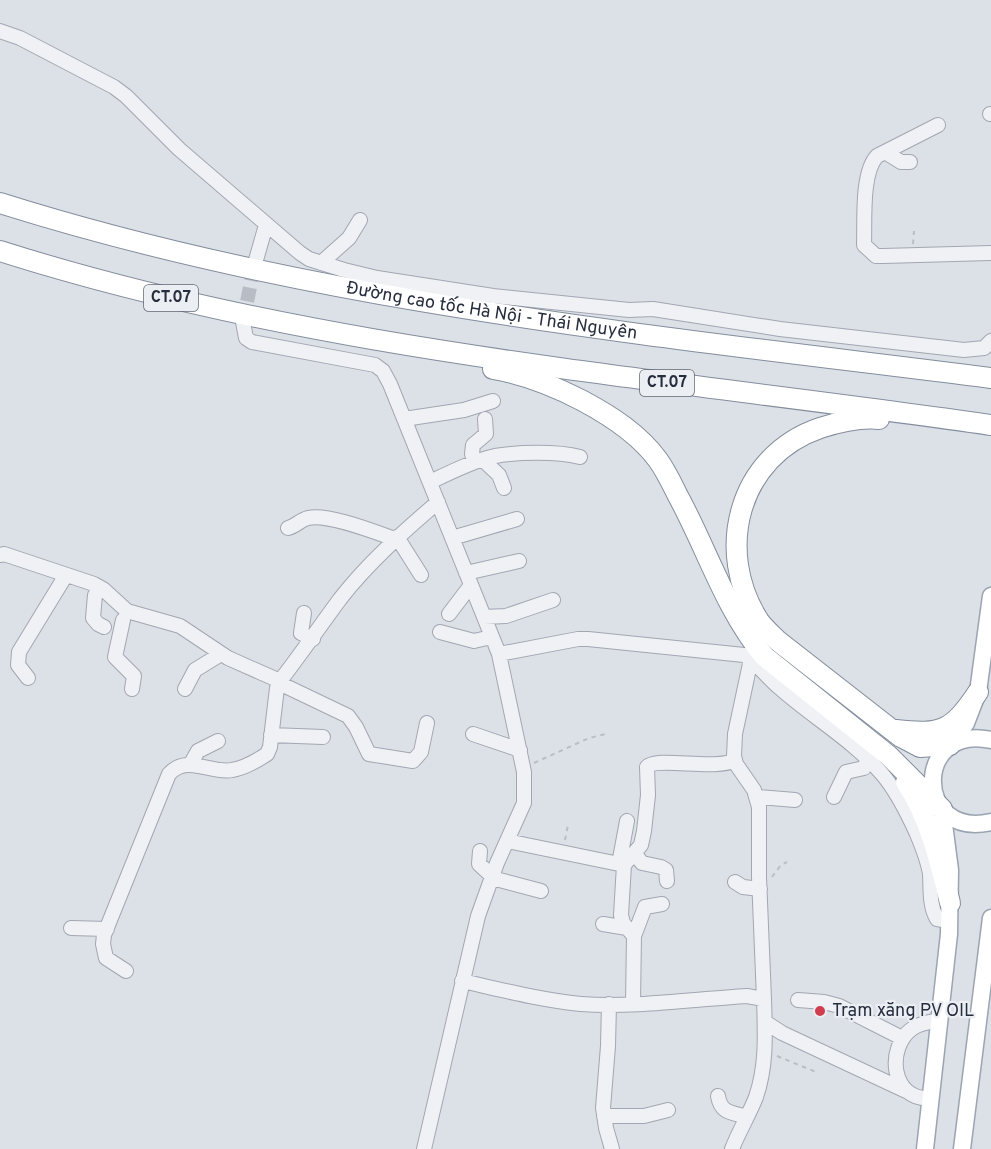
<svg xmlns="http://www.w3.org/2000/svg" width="991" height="1149" font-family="Overpass,sans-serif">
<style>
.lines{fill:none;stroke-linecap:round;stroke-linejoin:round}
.minor-tunnel{stroke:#b8bcc5;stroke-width:14;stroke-dasharray:14 7;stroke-linecap:butt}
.minor-casing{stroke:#a2a7b1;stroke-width:16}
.major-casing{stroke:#9ba4b2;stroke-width:19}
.highway-casing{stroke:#838d9d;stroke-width:22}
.path{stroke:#bbbec5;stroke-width:2;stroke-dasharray:4.5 4.5;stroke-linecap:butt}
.minor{stroke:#eff1f5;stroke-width:14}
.major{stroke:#fff;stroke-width:16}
.highway{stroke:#fff;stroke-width:20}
.poi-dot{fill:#cf3d4e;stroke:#ebeff4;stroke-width:2}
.labels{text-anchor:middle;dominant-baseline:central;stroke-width:4.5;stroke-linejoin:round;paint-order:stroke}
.shield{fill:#ebeff4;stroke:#616774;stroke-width:1.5}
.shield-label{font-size:16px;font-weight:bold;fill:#262d3d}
.street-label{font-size:18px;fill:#262d3d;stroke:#ebeff4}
.poi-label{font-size:18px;fill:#262d3d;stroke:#ebeff4;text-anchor:start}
</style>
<rect width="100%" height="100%" fill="#dce0e7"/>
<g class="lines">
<path class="minor-tunnel" d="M243 322 255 262"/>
<g class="minor-casing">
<path id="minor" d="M0 31 20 38 114 87 126 96 179 149 300 253 309 259 344 270 377 278 493 296 629 310 653 309 780 329 964 350 984 348 991 341
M990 114H991
M938 125 877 156C861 173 865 222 864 245L876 256H883L991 253
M885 152 901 162H910
M256 260 266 225
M321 263 349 238 360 220
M243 322 246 338 252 342 375 365 383 371 390 384 499 654
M404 419 464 410 493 401
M483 460 499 475 504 488
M475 462 472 454 473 445 486 434 485 419
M430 482C451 472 473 461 495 456 518 452 557 451 580 457
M288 528C296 526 300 520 308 518 327 513 375 532 395 539
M397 537 421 575
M452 538 517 519
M0 555 4 554 94 584 103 589 127 611 180 626 228 658 280 681
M466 573 519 561
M95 595 93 618 98 624 104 627
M304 613 301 633 313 639
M449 614 471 585
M484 617 506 616 553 600
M123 620 115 657 134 676 132 689
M440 632 474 641 487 638 493 639
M751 659 735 734 734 756 736 764 754 790 759 807V877L764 999
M28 678 18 665 19 652 66 575
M279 683 348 716 356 727 369 754 413 761 421 752 427 723
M185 689 195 670 221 654
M473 734 520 750
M271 735 323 737
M190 765 198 751 218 741
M758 797 795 800
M834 797 846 772 864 768 868 760
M507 841 624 865
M480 851 479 864 492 876
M635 854 642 863 661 867 666 870 667 881
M619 864 627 821
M492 878 541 891
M735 882 743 887 760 889
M603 924 627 928
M71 928 107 929
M634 936 645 907 662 904
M126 971 106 958 103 944 104 935 169 774C187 754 211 774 232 770 244 768 258 760 267 754L270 747 277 688 280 681C301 654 320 626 340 599 368 563 403 532 438 502
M462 981C502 990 541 1000 581 1004 632 1008 695 999 747 996L764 999C765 1033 767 1065 756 1097 749 1115 739 1131 732 1149
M798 1000 824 1002 839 1006 902 1038
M633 1003 634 936 623 923 621 915 624 865 641 845 644 831 648 795 647 767C656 756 716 771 735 760
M609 1004 608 1046 603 1108 606 1128 612 1149
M765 1022 782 1033 906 1091
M718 1096C721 1114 732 1112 747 1117
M931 1098C891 1102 885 1047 913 1028 920 1023 932 1022 940 1020
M604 1116H644L668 1110
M424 1149 478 916 497 863 524 803V772L499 654 578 639H588L744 655C758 663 768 679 781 689 814 718 854 741 883 775 897 792 908 814 917 834 922 846 928 861 930 874 931 889 929 905 937 919L949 921"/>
</g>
<g class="major-casing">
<path id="major" d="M991 740C913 723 914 840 991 822
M951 744 966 723 978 692 991 596
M925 1149 949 934 950 870 942 809
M962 1149 991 918"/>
</g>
<g class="highway-casing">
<g id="highway">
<path id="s1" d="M0 203C320 304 660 336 991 378"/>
<path d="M0 251C321 353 659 377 991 425"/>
<path d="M493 369C524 374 556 387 583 401 611 416 639 434 658 460 666 471 672 484 678 496 707 549 725 609 764 656L888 755 942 809"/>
<path d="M879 419C859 417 839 422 820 428 738 456 714 551 759 621 764 628 772 635 778 641L901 737 920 747 950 745"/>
<path d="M896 730C942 735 952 731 978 692"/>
<path d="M906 782C930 818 940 862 950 903"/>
</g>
</g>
<path class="path" d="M913 244 914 231
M534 763 589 738 606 734
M565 840 568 825
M772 877 781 865 787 862
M777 1056 816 1072"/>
<use href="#minor" class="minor"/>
<use href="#major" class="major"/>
<use href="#highway" class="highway"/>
</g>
<circle class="poi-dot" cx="820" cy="1011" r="6"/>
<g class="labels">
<g class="shield">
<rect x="144" y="285" width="54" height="26" rx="4.5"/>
<rect x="640" y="370" width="54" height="26" rx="4.5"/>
</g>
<g class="shield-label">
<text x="171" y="298">CT.07</text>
<text x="667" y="383">CT.07</text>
</g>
<g class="street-label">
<text stroke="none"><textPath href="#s1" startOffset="504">Đường cao tốc Hà Nội - Thái Nguyên</textPath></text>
</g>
<g class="poi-label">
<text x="832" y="1011">Trạm xăng PV OIL</text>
</g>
</g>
</svg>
